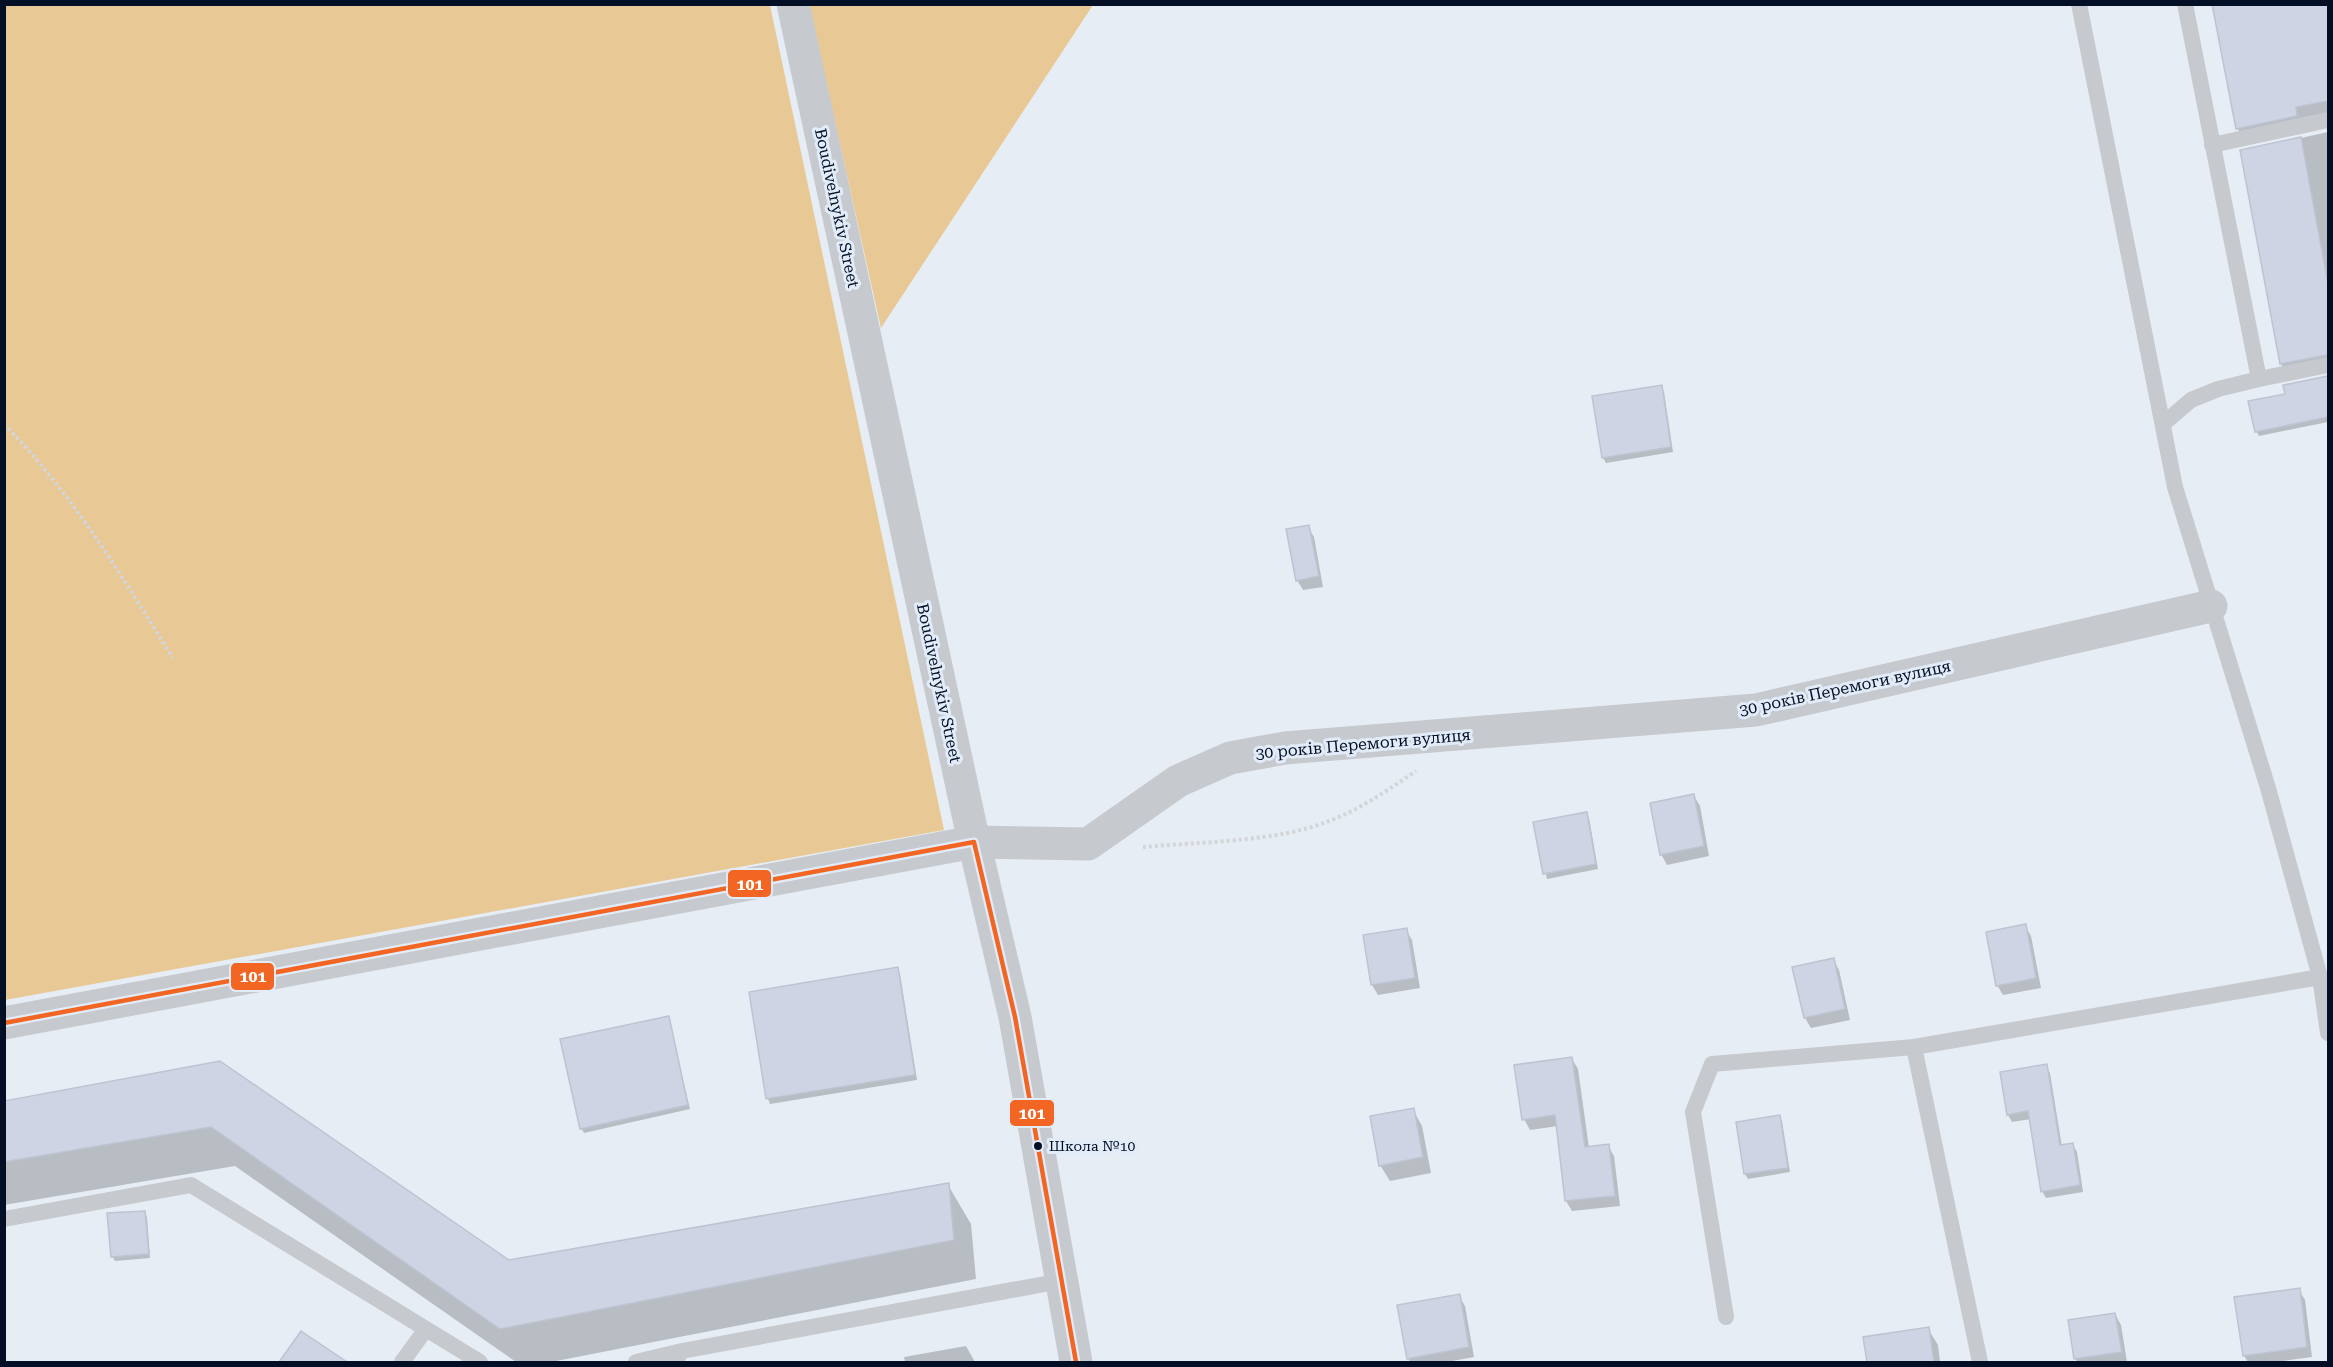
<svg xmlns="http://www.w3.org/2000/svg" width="2333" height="1367" font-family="'Roboto Serif',serif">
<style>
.green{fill:#e8c995}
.shadow{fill:#0003}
.building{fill:#cfd4e5;stroke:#bec3d2;stroke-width:1.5}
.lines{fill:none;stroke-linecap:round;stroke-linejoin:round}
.path{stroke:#d3d5d8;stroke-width:4;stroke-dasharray:3 3;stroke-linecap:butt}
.lane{stroke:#c6cacf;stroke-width:16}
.street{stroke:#c6cacf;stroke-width:33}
.secondary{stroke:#c6cacf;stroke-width:33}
.bus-1-casing{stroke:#e2ecf9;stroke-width:9}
.bus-1{stroke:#f26522;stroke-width:4.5}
.bus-dot{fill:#020f25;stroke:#e2ecf9;stroke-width:2}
.labels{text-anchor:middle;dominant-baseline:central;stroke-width:6;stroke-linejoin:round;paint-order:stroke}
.bus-label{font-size:14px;fill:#020f25;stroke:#e2ecf9;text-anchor:start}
.street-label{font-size:16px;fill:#020f25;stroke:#e2ecf9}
.line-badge{stroke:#e2ecf9;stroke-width:2}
.badge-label{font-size:16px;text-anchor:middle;font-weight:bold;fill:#fff}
</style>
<rect width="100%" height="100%" fill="#e7edf4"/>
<path class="green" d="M5 4 770 5 944 830 5 1000Z
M809 5H1093L881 328Z"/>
<path class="shadow" d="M2214 4H2328V114L2240 133 2238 129Z
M2328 132V359L2284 368 2281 364 2242 151Z
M2328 377V422L2259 436 2256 431 2287 395 2285 386Z
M1661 387 1664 392 1673 452 1606 463 1603 458 1594 397Z
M1308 527 1314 537 1323 587 1303 590 1297 580Z
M1694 796 1700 806 1709 856 1667 865 1661 854Z
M1586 814 1589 818 1598 869 1547 879 1535 823Z
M2025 926 2031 936 2041 988 2003 995 1997 985Z
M1406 930 1412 940 1420 988 1378 995 1372 985Z
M1833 959 1839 970 1850 1020 1811 1028 1805 1018 1794 968Z
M897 969 900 974 917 1080 770 1104 768 1099 750 993Z
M668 1017 690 1109 584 1133 581 1128Z
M1572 1059 1578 1069 1589 1148 1608 1146 1614 1156 1620 1206 1572 1211 1566 1201 1558 1126 1530 1130 1524 1119Z
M220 1063 509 1262 948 1185 971 1224 976 1279 551 1362H516L235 1166 4 1205V1103Z
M2046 1066 2050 1073 2062 1147 2073 1145 2077 1152 2083 1192 2046 1198 2042 1191 2031 1119 2012 1122 2008 1115Z
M1413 1110 1422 1126 1431 1173 1390 1181 1380 1165Z
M1779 1117 1782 1121 1790 1172 1748 1179 1745 1174 1738 1123Z
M144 1212 147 1217 150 1258 115 1261 112 1256Z
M2299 1290 2305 1300 2312 1357 2276 1362H2248L2244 1356Z
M1459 1296 1465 1306 1474 1357 1447 1362H1410L1408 1358Z
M2115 1314 2121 1325 2127 1362H2078L2075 1359Z
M1928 1329 1938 1345 1940 1362H1868L1865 1338Z
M301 1333 344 1362H281Z
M966 1346 975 1362H905L904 1357Z"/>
<path class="building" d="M2212 4H2328V101L2296 107 2297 116 2236 129Z
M2301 137 2328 284V355L2280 364 2240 150Z
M2328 376V417L2255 432 2248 401 2285 394 2283 385Z
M1662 385 1671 447 1602 458 1592 396Z
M1309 525 1319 576 1296 581 1286 529Z
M1694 794 1704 846 1660 855 1650 803Z
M1587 812 1596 864 1543 874 1533 822Z
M2026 924 2036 978 1996 986 1986 932Z
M1407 928 1415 978 1371 985 1363 935Z
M1834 958 1845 1009 1804 1018 1792 967Z
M898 967 915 1075 766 1099 749 992Z
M669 1016 688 1105 580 1129 560 1039Z
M1572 1057 1585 1147 1609 1144 1615 1196 1565 1201 1555 1115 1522 1120 1514 1065Z
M220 1061 509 1260 949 1183 954 1240 500 1329 211 1127 4 1162V1101Z
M2047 1064 2060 1145 2073 1143 2080 1185 2041 1192 2028 1111 2007 1115 2000 1072Z
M1414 1108 1423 1157 1379 1166 1370 1116Z
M1780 1115 1788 1168 1744 1174 1736 1122Z
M145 1211 149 1254 111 1257 107 1213Z
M2300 1288 2307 1347 2243 1356 2234 1297Z
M1460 1294 1469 1347 1407 1359 1397 1305Z
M2115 1313 2122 1352 2074 1359 2068 1320Z
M1929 1327 1934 1362H1867L1863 1337Z
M301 1331 347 1362H279Z"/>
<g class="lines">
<path class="path" d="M4 424C72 493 122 577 173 658
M1143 847C1198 842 1278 842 1329 821 1361 809 1388 790 1416 771"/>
<path class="lane" d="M2079 4 2175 487 2268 788 2320 977 2328 1033
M2185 4 2259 379 2328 365
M2212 145 2328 120
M2163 424 2191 400 2218 389 2259 379
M4 1219 191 1185 480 1362
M1726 1317 1693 1112 1712 1064 1914 1047
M402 1362 426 1329
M636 1362 682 1351
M674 1362 682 1351 1061 1281
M1980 1362 1914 1047 2320 977"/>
<path class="street" d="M4 1023 974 842 1088 844 1178 781 1230 758 1285 748 1756 710 2211 606"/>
<path class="secondary" d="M793 4 974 842 1015 1017 1076 1362"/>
<g class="bus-1-casing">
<path id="bus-1" d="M4 1023 974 842 1015 1017 1076 1362"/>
</g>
<use href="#bus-1" class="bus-1"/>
</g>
<circle class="bus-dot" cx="1038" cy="1146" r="5"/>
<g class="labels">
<g class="bus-label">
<text x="1049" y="1146">Школа №10</text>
</g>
<g class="street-label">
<text transform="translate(837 208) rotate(78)">Boudivelnykiv Street</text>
<text transform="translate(939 683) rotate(78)">Boudivelnykiv Street</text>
<text transform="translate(1845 688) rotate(-12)">30 років Перемоги вулиця</text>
<text transform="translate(1363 744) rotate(-5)">30 років Перемоги вулиця</text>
</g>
</g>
<g class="line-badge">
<rect x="727" y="869" width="45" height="29" rx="6" fill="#f26522"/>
<rect x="230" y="962" width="45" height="29" rx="6" fill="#f26522"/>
<rect x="1009" y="1099" width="46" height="28" rx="6" fill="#f26522"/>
</g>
<g class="badge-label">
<text x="750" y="890">101</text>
<text x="253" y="982">101</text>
<text x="1032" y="1119">101</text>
</g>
<rect width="2333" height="1367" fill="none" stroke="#020f25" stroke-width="12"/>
</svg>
